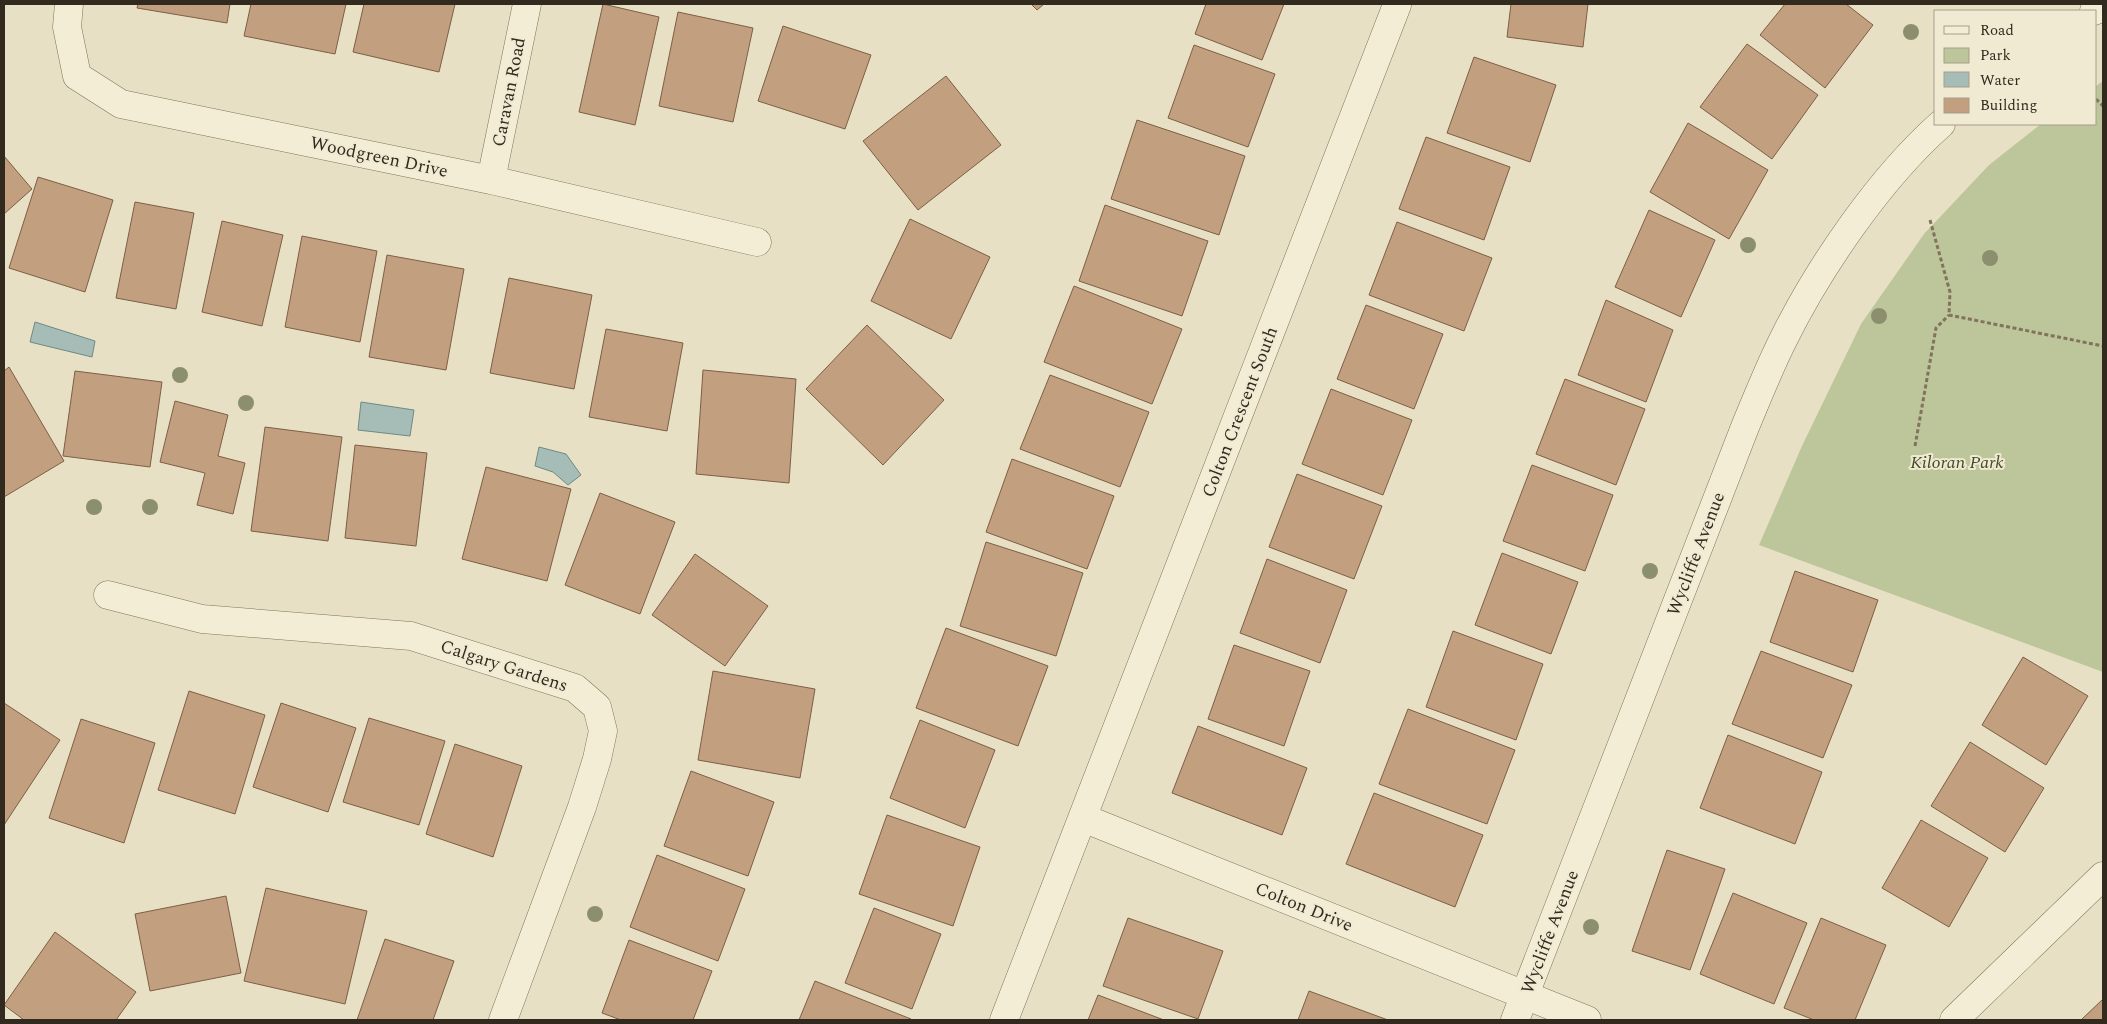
<svg xmlns="http://www.w3.org/2000/svg" width="2107" height="1024" font-family="Spectral,serif">
<style>
.green{fill:#bdc59a}
.water{fill:#a6bcb7;stroke:#6e8984}
.building{fill:#c29f7e;stroke:#7d5f45}
.lines{fill:none;stroke-linecap:round;stroke-linejoin:round}
.street-casing{stroke:#81735d;stroke-width:29}
.path{stroke:#81735d;stroke-width:3;stroke-dasharray:4 2.5;stroke-linecap:butt}
.street{stroke:#f4edd6;stroke-width:28}
.tree{fill:#8c8f6e}
.labels{text-anchor:middle;dominant-baseline:central;stroke-width:4;stroke-linejoin:round;paint-order:stroke}
.street-label{font-size:18px;fill:#332a1f;stroke:#f1ead3}
.park-label{font-size:18px;font-style:italic;fill:#414d28;stroke:#f1ead3}
</style>
<rect width="100%" height="100%" fill="#e8e0c4"/>
<path class="green" d="M2103 81V672L1759 545 1802 446 1861 324 1924 234 1989 165 2041 124H2096V86Z"/>
<path class="water" d="M35 322 95 341 92 357 30 342Z
M361 402 414 410 410 436 358 430Z
M539 447 566 454 581 475 568 485 553 472 535 466Z"/>
<path class="building" d="M138 4H230L227 23 137 8Z
M251 4H346L335 54 244 36Z
M364 4H455L439 72 353 52Z
M603 4 659 17 635 125 579 112Z
M1031 4H1044L1037 10Z
M1206 4H1284L1262 60 1195 34Z
M1511 4H1588L1583 47 1507 37Z
M1785 4H1846L1873 25 1825 88 1760 35Z
M678 12 753 28 733 122 659 106Z
M783 26 871 55 845 129 758 101Z
M1747 44 1818 95 1772 159 1700 107Z
M1194 45 1275 74 1248 147 1168 118Z
M1474 57 1556 85 1530 162 1447 133Z
M946 76 1001 145 918 210 863 141Z
M1137 120 1245 156 1219 235 1111 199Z
M1688 123 1768 170 1729 239 1650 192Z
M1426 137 1510 167 1484 240 1399 209Z
M4 156 32 189 4 214Z
M38 177 113 200 85 292 9 268Z
M135 202 194 213 176 309 116 298Z
M1105 205 1208 241 1182 316 1079 281Z
M1649 210 1715 240 1681 317 1615 287Z
M910 219 990 257 951 339 871 301Z
M222 221 283 235 262 326 202 312Z
M1397 222 1492 258 1464 331 1369 295Z
M302 236 377 251 360 342 285 327Z
M387 255 464 269 446 370 369 357Z
M509 278 592 295 574 389 490 373Z
M1074 286 1182 329 1152 404 1044 362Z
M1606 300 1673 330 1646 402 1578 375Z
M1366 305 1443 334 1414 409 1337 379Z
M867 325 944 400 883 465 806 389Z
M606 329 683 343 667 431 589 417Z
M9 367 64 461 4 497V371Z
M703 370 796 379 789 483 696 474Z
M75 371 162 382 150 467 63 456Z
M1050 375 1149 412 1120 487 1020 449Z
M1565 379 1645 409 1616 485 1536 454Z
M1331 389 1412 420 1383 495 1302 464Z
M175 401 228 415 218 456 245 463 233 514 197 505 205 473 160 462Z
M265 427 342 437 328 541 251 531Z
M355 445 427 453 416 546 345 538Z
M1012 459 1114 496 1087 569 986 532Z
M1532 465 1613 495 1585 571 1503 541Z
M486 467 571 489 547 581 462 559Z
M1297 474 1382 506 1354 579 1269 547Z
M600 493 675 522 640 614 565 585Z
M986 542 1083 573 1056 656 960 626Z
M1502 553 1578 582 1551 654 1475 625Z
M695 554 768 606 725 666 652 615Z
M1267 559 1347 590 1320 663 1240 633Z
M1795 571 1878 600 1853 672 1770 642Z
M946 628 1048 666 1018 746 916 708Z
M1453 631 1543 664 1516 740 1426 707Z
M1234 645 1310 671 1284 746 1208 719Z
M1761 651 1852 685 1823 758 1732 724Z
M2023 657 2088 696 2046 765 1982 725Z
M713 671 815 689 800 778 698 760Z
M189 691 265 715 235 814 158 790Z
M4 703 60 740 4 825Z
M281 703 356 728 328 812 253 787Z
M1408 709 1515 750 1487 824 1379 784Z
M369 718 445 741 419 825 343 802Z
M81 719 155 743 124 843 49 818Z
M920 720 995 750 965 828 890 798Z
M1198 726 1307 768 1282 835 1172 793Z
M1728 735 1822 772 1795 844 1700 808Z
M1970 742 2044 788 2005 852 1931 806Z
M455 744 522 766 493 857 426 834Z
M691 771 774 802 748 876 664 846Z
M1374 793 1483 835 1455 907 1346 864Z
M887 815 980 847 953 926 859 894Z
M1921 820 1988 858 1949 927 1882 888Z
M1667 850 1725 869 1690 970 1632 951Z
M657 855 745 889 718 961 630 927Z
M266 888 367 911 345 1004 244 981Z
M1733 893 1807 923 1774 1004 1700 974Z
M226 896 241 973 150 991 135 914Z
M874 908 941 934 912 1009 845 983Z
M1128 918 1223 951 1198 1019 1103 986Z
M1821 918 1886 945 1855 1020H1814L1784 1008Z
M55 932 136 992 116 1020H24L4 1005Z
M385 939 454 961 433 1020H357Z
M629 940 712 971 693 1020H621L602 1013Z
M815 981 911 1019 910 1020H799Z
M1309 991 1388 1020H1298Z
M1098 995 1164 1020H1088Z
M2103 999V1020H2081Z"/>
<g class="lines">
<g class="street-casing">
<path id="street" d="M69 4 67 27 77 76 121 104 491 180 757 242
M2094 11 2103 7
M491 180 527 4
M108 595 202 619 411 636 575 688 597 707 603 731 597 759 582 807 503 1020
M1083 818 1587 1020
M1004 1020 1397 5
M1515 1020 1745 427C1757 398 1769 368 1783 340 1819 267 1880 178 1941 124
M1954 1020 2103 876"/>
</g>
<path class="path" d="M2096 99 2103 106
M1930 220 1950 292 1949 315 2103 346
M1915 446 1936 328 1949 315"/>
<use href="#street" class="street"/>
</g>
<g class="tree">
<circle cx="1911" cy="32" r="8"/>
<circle cx="1748" cy="245" r="8"/>
<circle cx="1990" cy="258" r="8"/>
<circle cx="1879" cy="316" r="8"/>
<circle cx="180" cy="375" r="8"/>
<circle cx="246" cy="403" r="8"/>
<circle cx="94" cy="507" r="8"/>
<circle cx="150" cy="507" r="8"/>
<circle cx="1650" cy="571" r="8"/>
<circle cx="595" cy="914" r="8"/>
<circle cx="1591" cy="927" r="8"/>
</g>
<g class="labels">
<g class="street-label">
<text transform="translate(509 92) rotate(-79)">Caravan Road</text>
<text transform="translate(379 157) rotate(12)">Woodgreen Drive</text>
<text transform="translate(1240 412) rotate(-69)">Colton Crescent South</text>
<text transform="translate(1696 554) rotate(-69)">Wycliffe Avenue</text>
<text transform="translate(504 666) rotate(18)">Calgary Gardens</text>
<text transform="translate(1304 907) rotate(22)">Colton Drive</text>
<text transform="translate(1550 932) rotate(-69)">Wycliffe Avenue</text>
</g>
<g class="park-label">
<text x="1957" y="462">Kiloran Park</text>
</g>
</g>
<rect width="2107" height="1024" fill="none" stroke="#332a1f" stroke-width="10"/>
<rect x="1934" y="10" width="162" height="115" fill="#f1ead3" stroke="#a59d8b"/>
<rect x="1944" y="26" width="25" height="8" fill="#f4edd6" stroke="#a59d8b"/>
<text x="1980" y="35" font-size="15" fill="#332a1f">Road</text>
<rect x="1944" y="48" width="25" height="15" fill="#bdc59a" stroke="#a59d8b"/>
<text x="1980" y="60" font-size="15" fill="#332a1f">Park</text>
<rect x="1944" y="72" width="25" height="15" fill="#a6bcb7" stroke="#a59d8b"/>
<text x="1980" y="85" font-size="15" fill="#332a1f">Water</text>
<rect x="1944" y="98" width="25" height="15" fill="#c29f7e" stroke="#a59d8b"/>
<text x="1980" y="110" font-size="15" fill="#332a1f">Building</text>
</svg>
